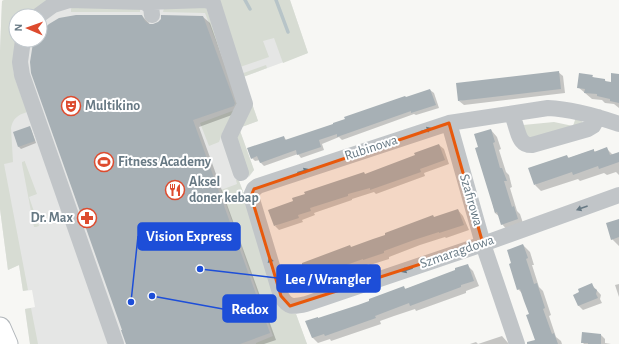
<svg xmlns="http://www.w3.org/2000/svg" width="619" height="344" font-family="'Alegreya Sans',sans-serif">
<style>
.built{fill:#e5e6e5;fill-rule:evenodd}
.green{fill:#d7dcd3}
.shadow{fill:#0003}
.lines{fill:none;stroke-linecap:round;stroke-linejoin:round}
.stream{stroke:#b7c4c8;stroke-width:3.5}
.building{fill:#a7b0b5}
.major-casing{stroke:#b2b7bb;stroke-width:23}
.minor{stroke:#c1c5c8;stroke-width:16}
.major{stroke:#fff;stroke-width:21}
.oneway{fill:#677984}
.marked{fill:#e8590c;fill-opacity:0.2;stroke:#e8590c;stroke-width:3;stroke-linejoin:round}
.labels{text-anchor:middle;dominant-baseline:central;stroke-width:4;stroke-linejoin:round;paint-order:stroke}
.poi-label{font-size:14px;font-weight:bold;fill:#677984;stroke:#fff;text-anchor:start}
.street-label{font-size:14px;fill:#677984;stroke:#fff}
.leader{fill:none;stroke:#1d4ed8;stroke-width:1.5}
.callout-dot{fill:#1d4ed8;stroke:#fff;stroke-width:1.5}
.callout{fill:#1d4ed8;stroke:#1d4ed8;stroke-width:1.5}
.callout-label{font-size:15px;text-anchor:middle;font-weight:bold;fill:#fff}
</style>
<rect width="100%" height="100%" fill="#f7f7f4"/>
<path class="built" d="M4 0H290L308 53 243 77 258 121 239 128 254 170 249 177 239 181 289 313 296 314 307 344H30L25 309 35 307 32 290 23 291 19 265 8 270 0 209V51L2 1ZM16 16H40V40H16Z"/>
<path class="green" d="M4 0H52L32 13 30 16H16V40L13 59V70L15 79 27 112C18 115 13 118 11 128L13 162 4 164 28 290 23 291 19 265 8 270 0 209V51L2 1Z
M215 0H290L308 53 283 63 274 38 263 41 269 57 240 67Z
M72 7 140 8V12H71V9Z
M206 7 221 54 205 13 163 12 164 8Z
M266 65 267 68 243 77 258 121 239 128 254 170 249 176 246 174 234 129 238 75Z
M235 110 223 131 219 142 209 146 200 123Z
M576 117 580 119 583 123 580 126 529 139 526 138 523 125 554 122 573 126Z
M25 161V162L37 194 29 197 39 226 36 227H34L22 164V162Z
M245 177 247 178 239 181 289 313 296 314 307 344H256V343L273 336 221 190 237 184 236 180Z
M31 308 38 344H30L25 309Z"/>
<path class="shadow" d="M142 16 149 23 150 25 203 17 210 23 241 110 240 112 199 127 276 340 264 344H127L37 40H40V34Z
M558 72 563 76 565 93 464 105 459 101Z
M592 76 594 78 605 80 606 82 619 86V108L614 104 605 103 602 100 592 99 578 87Z
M430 90 434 93 439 108 416 115 414 114 342 140 339 137 322 144 324 150 301 158 298 154 264 166 260 162V160L255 161 252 158 284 137 287 141Z
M29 127 31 129 36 143 21 149 19 147 14 133Z
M491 130 497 137 501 149 499 150 506 172 509 175 512 187 510 188 517 211 520 214 524 226 508 231 502 224 500 217 495 213 479 148Z
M439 145 444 149 449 164 424 173 425 176 376 194 374 192 352 199V200L314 213 315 215 302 220 303 222 279 230 275 226 366 175 417 156Z
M607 149 613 155 619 153V175L616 172 607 175 604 173 580 181 578 179 541 191 535 185 567 156 569 158 593 150 596 152Z
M458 210 463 216 469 230 446 238 445 237 420 245 389 257V259L370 265 369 264 301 289 295 283 352 248Z
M619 220V246L612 239Z
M523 245 530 252 534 265H532L539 287 543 291 551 315 549 316 556 337 561 341 562 344H540L523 294 518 289 513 264Z
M467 265 473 271 479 286 466 291V293L416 311 415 309 394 316 380 321 381 324 331 341 330 339 318 343 312 337 319 319 358 306 404 288 406 289 456 271Z
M619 284V297L615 285Z
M592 285 601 295 600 299 602 303 583 310 578 305Z
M601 335 605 339V343L611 344H584L582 342Z
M502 336 509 344H470L476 342 478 344Z"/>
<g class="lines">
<path class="stream" d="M245 0 250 9
M276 0 288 32"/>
</g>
<path class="building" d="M76 15H142L145 21 149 24H153L158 22 161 19V15L203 16 235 103 234 106 193 120 270 333 240 344H126L121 330H122L31 73 30 62 33 43 35 40H40V32L49 24 59 18Z
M559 71 561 89 458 101 456 83Z
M579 73 593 75 592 77 605 79V81L611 82V73L619 74V103L610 101V99L597 96V94L584 93 585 89 577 88Z
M430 89 436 105 411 113V111L337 137V134L319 140 321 147 297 155 296 150 260 163 257 156 251 159 247 148 284 136 285 140 333 124V123L345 119 344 117 405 96 406 97Z
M30 126 35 141 18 147 13 132Z
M491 129 495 142 493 143 500 168H502L507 181H504L512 207 514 206 518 219 501 225 497 212 495 213 475 148 478 147 474 134Z
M439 144 445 160 420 169 421 172 370 190V188L348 194V196L310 208 311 211 298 215 299 218 274 226 268 210 293 201 292 198 305 194 304 192 364 172 365 174 415 155 414 153Z
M607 147 610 155 619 152V162L599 169 598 166 573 175 572 172 534 185 528 168 567 155 568 158 594 149V152Z
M458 209 464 225 439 233V232L414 240 384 251V253L363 260V259L294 284 290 270 302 266V263L350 245 351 247 373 239 385 235V233L433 215 434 217Z
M619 219V237L611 240 606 223Z
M523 244 528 258 526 259 530 271 534 284 537 283 545 308 543 309 552 334 554 333 558 344H527V342L535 340 526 315 529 314 524 301 520 289 517 290 509 264 511 263 507 250Z
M468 264 474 281 461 285V287L410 306 409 303 388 311 375 316 376 318 325 336 324 334 312 338 305 321 318 317V318L358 305 369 301V299L404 286 405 289 455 270V268Z
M592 283 594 288 597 290 596 294 598 298 578 306 573 295 579 292 578 289Z
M582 332 601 334V344H588V343H581Z"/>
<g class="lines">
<g class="major-casing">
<path id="major" d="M0 328 7 344"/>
</g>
<path class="minor" d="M145 2 206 0 213 3 245 104 229 137 241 173
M38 16 53 5 69 0 145 2 151 7 152 15
M23 40 20 62 22 75 116 344
M512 114C515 121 518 138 523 142 525 145 529 145 532 145L588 129 593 126 598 117
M449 123 483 244 517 344
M619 124C596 116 573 109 548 108L449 123 258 186 254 189 251 196 281 296C288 308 293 307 306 304L483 244 619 195"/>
<use href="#major" class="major"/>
</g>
<defs><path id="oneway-solid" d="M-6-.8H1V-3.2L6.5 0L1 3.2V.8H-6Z"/></defs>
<g class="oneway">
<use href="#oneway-solid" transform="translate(426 130) rotate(-18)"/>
<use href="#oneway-solid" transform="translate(303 171) rotate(-18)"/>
<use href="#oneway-solid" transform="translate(582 208) rotate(160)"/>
<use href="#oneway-solid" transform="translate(271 263) rotate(-107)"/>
<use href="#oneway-solid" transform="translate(407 270) rotate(161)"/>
</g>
<path class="marked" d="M449 123 483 244 290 306 281 296 251 196 254 189Z"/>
<defs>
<g id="theatre-ring" transform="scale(1)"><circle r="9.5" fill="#fff" stroke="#dd4b2e" stroke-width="1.5"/><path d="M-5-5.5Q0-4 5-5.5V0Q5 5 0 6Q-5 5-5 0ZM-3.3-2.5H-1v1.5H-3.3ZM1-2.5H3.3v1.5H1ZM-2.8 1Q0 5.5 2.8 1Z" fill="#dd4b2e"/></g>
<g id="stadium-ring" transform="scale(1)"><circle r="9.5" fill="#fff" stroke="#dd4b2e" stroke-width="1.5"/><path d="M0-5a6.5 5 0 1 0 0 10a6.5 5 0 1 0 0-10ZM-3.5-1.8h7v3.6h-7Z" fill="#dd4b2e"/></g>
<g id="restaurant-ring" transform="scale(1)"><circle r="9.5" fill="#fff" stroke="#dd4b2e" stroke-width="1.5"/><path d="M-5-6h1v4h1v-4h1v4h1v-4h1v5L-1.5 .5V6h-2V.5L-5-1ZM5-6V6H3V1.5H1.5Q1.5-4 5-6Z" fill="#dd4b2e"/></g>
<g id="pharmacy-ring" transform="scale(1)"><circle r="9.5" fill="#fff" stroke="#dd4b2e" stroke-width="1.5"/><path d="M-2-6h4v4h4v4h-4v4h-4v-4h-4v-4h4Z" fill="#dd4b2e"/></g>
</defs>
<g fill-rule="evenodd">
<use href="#theatre-ring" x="71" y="106"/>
<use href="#stadium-ring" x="104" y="162"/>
<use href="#restaurant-ring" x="175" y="190"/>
<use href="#pharmacy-ring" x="87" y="218"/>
</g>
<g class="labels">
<g class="poi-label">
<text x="85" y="106">Multikino</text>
<text x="118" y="162">Fitness Academy</text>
<text x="189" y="182">Aksel<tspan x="189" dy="16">doner kebap</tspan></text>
<text x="73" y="218" text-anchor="end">Dr. Max</text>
</g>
<g class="street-label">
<text transform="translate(371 148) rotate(-18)">Rubinowa</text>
<text transform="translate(471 200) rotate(74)">Szafirowa</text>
<text transform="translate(457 252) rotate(-19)">Szmaragdowa</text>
</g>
</g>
<path class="leader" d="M131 302L138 236M200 269L277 278M152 296L223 309"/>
<g class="callout-dot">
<circle cx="131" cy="302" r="4"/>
<circle cx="200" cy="269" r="4"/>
<circle cx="152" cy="296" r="4"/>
</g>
<g class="callout">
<rect x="138" y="223" width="102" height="27" rx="4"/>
<rect x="277" y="265" width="103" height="27" rx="4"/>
<rect x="223" y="295" width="53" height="27" rx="4"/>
</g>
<g class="callout-label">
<text x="189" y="241">Vision Express</text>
<text x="328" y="284">Lee / Wrangler</text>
<text x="250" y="314">Redox</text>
</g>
<g transform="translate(28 28) rotate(272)"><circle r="19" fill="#ffffff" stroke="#c2c9ce"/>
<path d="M0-3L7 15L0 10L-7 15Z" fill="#dd4b2e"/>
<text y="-6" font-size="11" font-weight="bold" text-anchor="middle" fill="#677984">N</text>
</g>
</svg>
